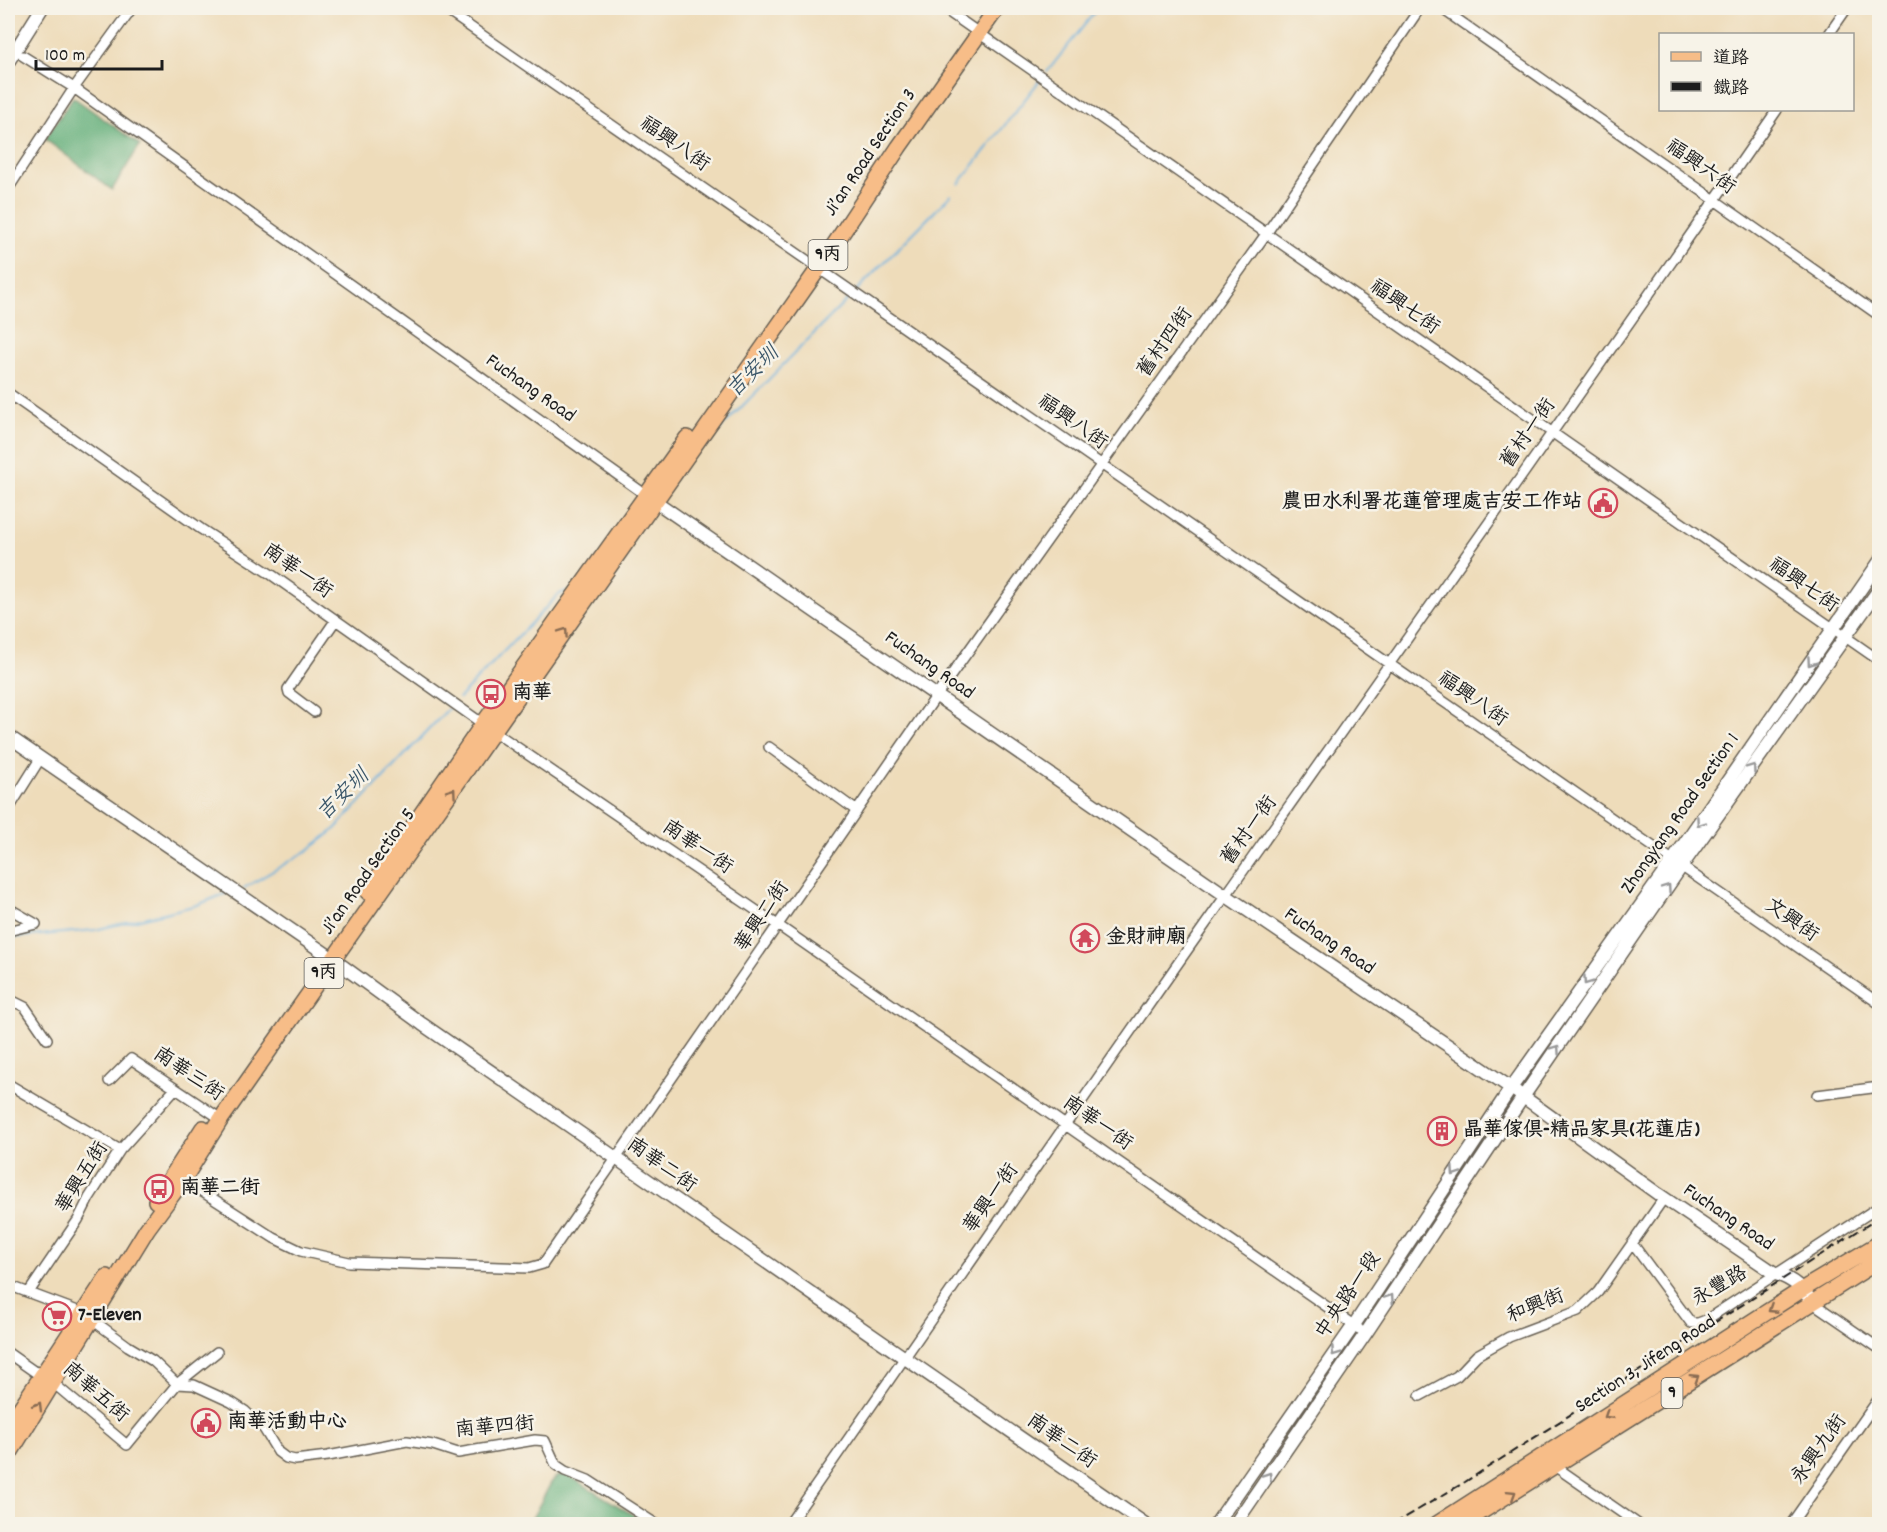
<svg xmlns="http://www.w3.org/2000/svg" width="1887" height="1532" font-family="Dekko,'LXGW WenKai TC',sans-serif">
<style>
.forest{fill:#60ad78;stroke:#3e644a;stroke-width:1.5}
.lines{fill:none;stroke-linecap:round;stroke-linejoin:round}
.stream{stroke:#66aedd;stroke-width:2}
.minor-casing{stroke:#665f53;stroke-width:12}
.tertiary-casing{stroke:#665f53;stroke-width:15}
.primary-casing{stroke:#665f53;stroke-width:18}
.minor{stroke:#fff;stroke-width:9}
.tertiary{stroke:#fff;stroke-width:12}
.primary{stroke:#f7bd88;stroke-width:15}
.rail{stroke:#1c1c1c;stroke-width:2;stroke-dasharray:9 4.5;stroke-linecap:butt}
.oneway{stroke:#8a6c52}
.oneway2{stroke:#999}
.labels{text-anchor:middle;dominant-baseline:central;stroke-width:5;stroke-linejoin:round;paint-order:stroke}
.shield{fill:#f7f3e8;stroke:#5e5c59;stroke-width:1.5}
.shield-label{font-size:18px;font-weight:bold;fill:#1c1c1c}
.street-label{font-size:20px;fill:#1c1c1c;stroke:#f7f3e8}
.poi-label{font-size:20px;font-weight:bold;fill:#1c1c1c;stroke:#f7f3e8;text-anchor:start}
.water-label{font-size:21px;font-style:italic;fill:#3a5669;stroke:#f7f3e8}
</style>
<rect width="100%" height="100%" fill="#f7f3e8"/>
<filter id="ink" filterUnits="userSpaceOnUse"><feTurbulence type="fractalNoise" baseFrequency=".0167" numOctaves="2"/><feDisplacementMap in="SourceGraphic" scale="12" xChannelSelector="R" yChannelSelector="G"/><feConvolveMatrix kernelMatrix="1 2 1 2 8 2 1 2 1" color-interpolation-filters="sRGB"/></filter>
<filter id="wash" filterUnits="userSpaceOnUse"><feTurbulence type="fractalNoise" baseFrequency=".008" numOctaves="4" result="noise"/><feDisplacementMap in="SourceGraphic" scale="24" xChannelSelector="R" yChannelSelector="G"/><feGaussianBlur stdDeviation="1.35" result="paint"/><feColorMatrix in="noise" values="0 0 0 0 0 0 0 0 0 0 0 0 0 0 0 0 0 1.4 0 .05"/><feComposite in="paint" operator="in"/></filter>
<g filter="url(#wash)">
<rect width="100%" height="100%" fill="#eedcba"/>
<path class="forest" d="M73 97 140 145 112 190 45 139Z
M566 1474 635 1516 630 1524H529L551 1483 556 1477Z"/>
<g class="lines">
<path class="stream" d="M1047 72 1098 8
M959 184 1040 80
M856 291 951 195
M702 447 852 295
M459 698 558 595 566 591
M244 888 307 851 333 831 449 708
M8 938 95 930 197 905 227 893"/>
</g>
</g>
<g filter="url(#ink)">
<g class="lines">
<g class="minor-casing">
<path id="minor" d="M443 8 1880 1004
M943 8 1880 661
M1441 8 1880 316
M1829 34 1847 8
M23 56 74 88 646 495
M8 189 74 88 132 8
M8 393 201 529 272 575 483 724 779 926 1359 1329
M314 712 289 693 288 689 335 621
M769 747 857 811
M8 810 40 759
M8 908 36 924 8 931
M8 1005 15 1002 25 1007 47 1039
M109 1081 131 1059 221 1119
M8 1084 120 1150
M1817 1095 1880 1087
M181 1178 274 1238 301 1251 349 1262 529 1268 543 1264 937 695 1266 234 1420 8
M1632 1243 1691 1323H1698L1706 1320 1880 1206
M8 1285 83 1313 128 1346 153 1361 177 1384 194 1385 231 1402 245 1411 264 1429 278 1452 286 1458 295 1460 328 1456 407 1441 433 1445 458 1453 535 1440 545 1441 556 1465 565 1471 588 1480 656 1524
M29 1292 78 1220 89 1198 120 1150 175 1089
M1813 1303 1880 1349
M8 1353 35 1372 43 1371 52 1382 127 1445 177 1384 217 1352
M1420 1396 1457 1376 1477 1355 1509 1337 1578 1311 1598 1292 1664 1198
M1556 1467 1638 1524
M789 1524C935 1316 1077 1105 1224 898 1409 636 1595 374 1777 110
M1791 1524 1880 1397"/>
</g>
<g class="tertiary-casing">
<path id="tertiary" d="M8 62 42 8
M649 497 1225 895 1511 1088 1658 1194 1776 1274C1793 1279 1803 1289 1813 1303
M8 736 326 954 422 1024 1145 1524
M1216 1524 1354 1325 1511 1088 1673 860 1880 561
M1235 1524 1366 1333 1523 1097 1681 867 1880 588"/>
</g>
<g class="primary-casing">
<path id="primary" d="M368 892 483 724 687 438
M156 1201 203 1128
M8 1427 107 1277
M8 1456 147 1229 183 1180 221 1119 819 268 899 147 997 8
M1437 1524 1803 1289 1880 1243
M1462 1524 1880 1260"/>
</g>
<use href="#minor" class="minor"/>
<use href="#tertiary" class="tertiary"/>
<use href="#primary" class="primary"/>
<path class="rail" d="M1394 1524 1465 1482 1880 1217"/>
</g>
<defs><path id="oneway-chevron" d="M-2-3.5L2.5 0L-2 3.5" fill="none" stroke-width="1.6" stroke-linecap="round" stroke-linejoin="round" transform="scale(1.5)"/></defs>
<g class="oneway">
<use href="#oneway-chevron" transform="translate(564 632) rotate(-55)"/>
<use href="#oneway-chevron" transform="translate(452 792) rotate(-55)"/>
<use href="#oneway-chevron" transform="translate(1772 1309) rotate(147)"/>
<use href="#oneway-chevron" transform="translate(1695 1378) rotate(-32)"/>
<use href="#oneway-chevron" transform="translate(38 1406) rotate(-59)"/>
<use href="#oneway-chevron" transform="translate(1608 1415) rotate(147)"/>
<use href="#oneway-chevron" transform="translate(1512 1494) rotate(-32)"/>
</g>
<g class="oneway2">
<use href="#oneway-chevron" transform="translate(1811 662) rotate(125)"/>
<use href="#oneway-chevron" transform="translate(1752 768) rotate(-54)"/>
<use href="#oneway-chevron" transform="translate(1700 822) rotate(125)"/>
<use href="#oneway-chevron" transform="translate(1667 888) rotate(-55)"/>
<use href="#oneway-chevron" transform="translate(1587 981) rotate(125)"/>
<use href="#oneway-chevron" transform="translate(1556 1049) rotate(-55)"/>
<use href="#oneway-chevron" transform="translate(1455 1172) rotate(124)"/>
<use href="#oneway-chevron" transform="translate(1390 1298) rotate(-56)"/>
<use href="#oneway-chevron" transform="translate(1335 1352) rotate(125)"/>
<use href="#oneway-chevron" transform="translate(1268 1476) rotate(-56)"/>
</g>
</g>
<defs>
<g id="civic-ring" transform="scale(1.5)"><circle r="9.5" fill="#f7f3e8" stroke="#d1495b" stroke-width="1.5"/><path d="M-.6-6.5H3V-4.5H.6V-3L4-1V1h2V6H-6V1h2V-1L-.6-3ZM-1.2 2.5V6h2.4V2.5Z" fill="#d1495b"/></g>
<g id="bus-ring" transform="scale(1.5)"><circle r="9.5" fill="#f7f3e8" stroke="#d1495b" stroke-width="1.5"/><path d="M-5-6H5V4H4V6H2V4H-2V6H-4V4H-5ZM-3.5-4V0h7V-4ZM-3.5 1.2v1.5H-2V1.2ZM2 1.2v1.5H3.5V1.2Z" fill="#d1495b"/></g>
<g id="temple-ring" transform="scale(1.5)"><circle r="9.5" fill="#f7f3e8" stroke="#d1495b" stroke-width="1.5"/><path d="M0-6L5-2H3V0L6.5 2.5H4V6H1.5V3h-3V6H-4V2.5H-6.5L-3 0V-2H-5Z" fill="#d1495b"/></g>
<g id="building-ring" transform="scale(1.5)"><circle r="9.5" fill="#f7f3e8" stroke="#d1495b" stroke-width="1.5"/><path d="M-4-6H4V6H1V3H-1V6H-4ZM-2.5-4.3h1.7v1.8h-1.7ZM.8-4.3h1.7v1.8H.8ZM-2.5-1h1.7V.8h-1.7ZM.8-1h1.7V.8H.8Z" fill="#d1495b"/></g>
<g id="supermarket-ring" transform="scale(1.5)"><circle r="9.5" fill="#f7f3e8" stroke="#d1495b" stroke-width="1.5"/><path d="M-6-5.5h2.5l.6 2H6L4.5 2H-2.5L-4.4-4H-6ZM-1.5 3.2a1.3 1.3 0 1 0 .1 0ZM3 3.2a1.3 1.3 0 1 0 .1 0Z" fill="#d1495b"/></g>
</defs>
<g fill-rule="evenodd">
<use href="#civic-ring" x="1603" y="503"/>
<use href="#bus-ring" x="491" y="694"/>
<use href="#temple-ring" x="1085" y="938"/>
<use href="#building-ring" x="1442" y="1131"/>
<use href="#bus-ring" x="159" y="1189"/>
<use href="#supermarket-ring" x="57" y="1316"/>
<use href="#civic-ring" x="206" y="1423"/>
</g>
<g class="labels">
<g class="shield">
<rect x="808.5" y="240" width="39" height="30" rx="4.5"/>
<rect x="304.5" y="958" width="39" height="30" rx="4.5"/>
<rect x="1661.5" y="1378" width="21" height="30" rx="4.5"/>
</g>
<g class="shield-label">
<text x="828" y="255">9丙</text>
<text x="324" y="973">9丙</text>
<text x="1672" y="1393">9</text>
</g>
<g class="street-label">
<text transform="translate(674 145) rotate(35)">福興八街</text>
<text transform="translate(871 153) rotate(-56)">Ji’an Road Section 3</text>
<text transform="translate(1700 168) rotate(35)">福興六街</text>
<text transform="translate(1404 308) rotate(35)">福興七街</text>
<text transform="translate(1166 343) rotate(-55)">舊村四街</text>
<text transform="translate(530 389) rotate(35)">Fuchang Road</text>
<text transform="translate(1072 423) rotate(35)">福興八街</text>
<text transform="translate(1529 434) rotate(-55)">舊村一街</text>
<text transform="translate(297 572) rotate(35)">南華一街</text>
<text transform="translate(1803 586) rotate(35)">福興七街</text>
<text transform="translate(929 666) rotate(35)">Fuchang Road</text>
<text transform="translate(1472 700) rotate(35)">福興八街</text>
<text transform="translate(1681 814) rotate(-55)">Zhongyang Road Section 1</text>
<text transform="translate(1250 831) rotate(-54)">舊村一街</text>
<text transform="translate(697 848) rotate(34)">南華一街</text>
<text transform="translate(369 872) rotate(-55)">Ji’an Road Section 5</text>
<text transform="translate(763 917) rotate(-56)">華興二街</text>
<text transform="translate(1791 921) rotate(35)">文興街</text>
<text transform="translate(1329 942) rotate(34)">Fuchang Road</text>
<text transform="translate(188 1075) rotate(34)">南華三街</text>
<text transform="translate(1097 1124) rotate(35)">南華一街</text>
<text transform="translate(661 1166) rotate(35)">南華二街</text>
<text transform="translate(83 1178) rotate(-58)">華興五街</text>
<text transform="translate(992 1199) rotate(-55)">華興一街</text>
<text transform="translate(1728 1218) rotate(34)">Fuchang Road</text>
<text transform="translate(1720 1287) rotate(-30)">永豐路</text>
<text transform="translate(1349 1296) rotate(-56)">中央路一段</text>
<text transform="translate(1536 1307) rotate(-22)">和興街</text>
<text transform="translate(1646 1365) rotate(-33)">Section 3, Jifeng Road</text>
<text transform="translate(95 1393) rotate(41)">南華五街</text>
<text transform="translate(495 1428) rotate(-5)">南華四街</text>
<text transform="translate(1061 1442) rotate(35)">南華二街</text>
<text transform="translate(1820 1450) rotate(-55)">永興九街</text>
</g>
<g class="poi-label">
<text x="1582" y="503" text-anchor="end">農田水利署花蓮管理處吉安工作站</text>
<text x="512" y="694">南華</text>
<text x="1106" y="938">金財神廟</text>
<text x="1463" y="1131">晶華傢俱-精品家具(花蓮店)</text>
<text x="180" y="1189">南華二街</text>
<text x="78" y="1316">7-Eleven</text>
<text x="227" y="1423">南華活動中心</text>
</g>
<g class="water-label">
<text transform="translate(754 373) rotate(-45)">吉安圳</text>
<text transform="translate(344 796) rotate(-45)">吉安圳</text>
</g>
</g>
<rect width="1887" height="1532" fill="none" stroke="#f7f3e8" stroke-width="30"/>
<rect x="1659" y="33" width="195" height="78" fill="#f7f3e8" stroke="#9f9d96" stroke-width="1.5"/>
<rect x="1671" y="52" width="30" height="9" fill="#f7bd88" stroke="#9f9d96" stroke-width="1.5"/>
<text x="1713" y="63" font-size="18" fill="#1c1c1c">道路</text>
<rect x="1671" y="82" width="30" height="9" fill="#1c1c1c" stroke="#9f9d96" stroke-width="1.5"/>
<text x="1713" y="93" font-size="18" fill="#1c1c1c">鐵路</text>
<path d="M36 60v9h126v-9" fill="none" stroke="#1c1c1c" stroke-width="3"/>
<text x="45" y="60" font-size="18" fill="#1c1c1c" stroke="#f7f3e8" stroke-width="4.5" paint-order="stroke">100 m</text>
</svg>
